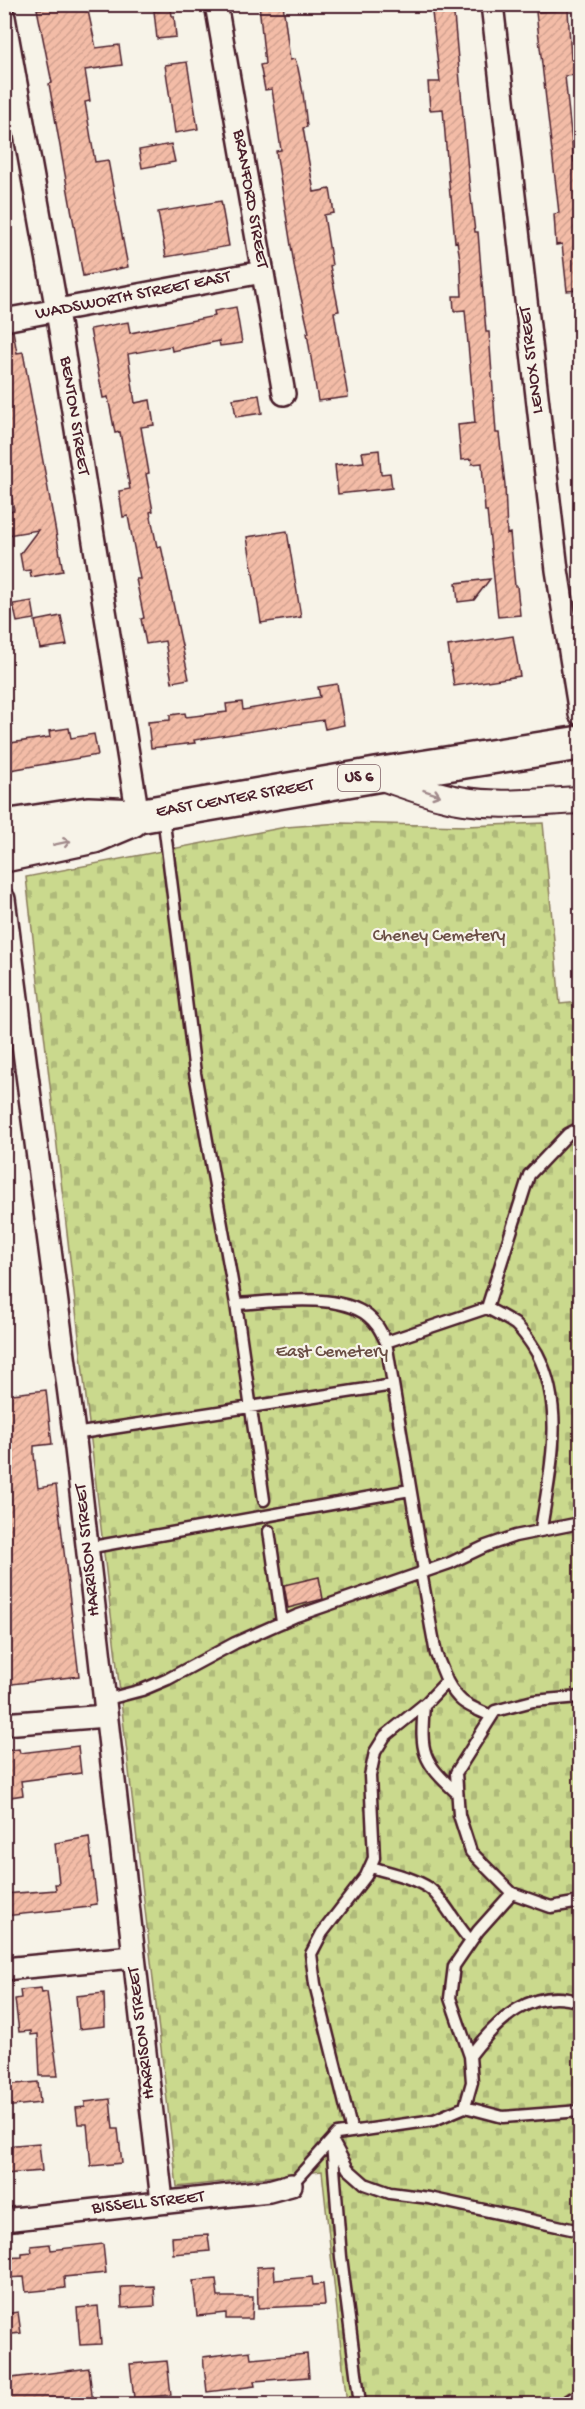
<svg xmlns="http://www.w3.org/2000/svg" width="585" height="2409" font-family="'Gochi Hand',sans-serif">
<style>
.cemetery{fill:url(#cemetery-stones);stroke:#8a7c5c;stroke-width:1.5}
.building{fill:url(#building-hatch);stroke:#4a1f2b;stroke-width:1.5}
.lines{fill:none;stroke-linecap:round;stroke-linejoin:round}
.service-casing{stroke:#4a1f2b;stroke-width:15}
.minor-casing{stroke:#4a1f2b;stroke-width:26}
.tertiary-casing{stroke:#4a1f2b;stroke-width:30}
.primary-casing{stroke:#4a1f2b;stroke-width:38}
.service{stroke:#f7f3e8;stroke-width:10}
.minor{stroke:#f7f3e8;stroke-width:21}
.tertiary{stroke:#f7f3e8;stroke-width:26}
.primary{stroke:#f7f3e8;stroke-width:33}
.oneway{stroke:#a0898a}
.labels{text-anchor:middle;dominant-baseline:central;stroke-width:4.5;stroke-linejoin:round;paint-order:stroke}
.shield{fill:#f7f3e8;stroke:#7e5f64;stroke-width:1.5}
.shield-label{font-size:16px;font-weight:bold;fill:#4a1f2b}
.street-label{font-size:18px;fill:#4a1f2b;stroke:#f7f3e8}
.park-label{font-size:18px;fill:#6a4e44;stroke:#f7f3e8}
</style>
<defs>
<pattern id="cemetery-stones" width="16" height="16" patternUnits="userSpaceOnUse" patternTransform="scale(1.5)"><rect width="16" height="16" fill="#cad98d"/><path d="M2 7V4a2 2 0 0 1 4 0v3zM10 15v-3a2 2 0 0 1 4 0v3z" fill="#afba7a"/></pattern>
<pattern id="building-hatch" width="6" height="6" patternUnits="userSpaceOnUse" patternTransform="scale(1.5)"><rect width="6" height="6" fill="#f3bca7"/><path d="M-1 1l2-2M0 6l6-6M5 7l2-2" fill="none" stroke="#d2a190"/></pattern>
</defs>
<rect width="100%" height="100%" fill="#f7f3e8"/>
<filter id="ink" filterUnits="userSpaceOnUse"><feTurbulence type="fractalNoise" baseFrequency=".0167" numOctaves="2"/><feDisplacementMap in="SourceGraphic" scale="12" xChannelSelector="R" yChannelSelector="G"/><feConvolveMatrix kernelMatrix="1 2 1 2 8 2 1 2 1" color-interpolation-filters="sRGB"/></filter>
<g filter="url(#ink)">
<path class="cemetery" d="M340 823 466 826 543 823 560 1004 580 1002V2404H347L322 2171 177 2187 26 877 286 827Z"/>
<path class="building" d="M43 4H83V7L87 6 96 48 119 45 122 65 85 70 90 101 85 102 95 162 108 160 128 267 83 276 49 84 52 83 37 9H42Z
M259 4H283L290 60 295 59 298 68 303 93 307 127 303 128 314 192 330 189 334 213 324 215 332 265 330 266 339 311 334 312 348 397 318 401 307 333H309L295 271 276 151 281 150 272 89 265 90 260 65 265 64Z
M431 4H453L469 181 475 232H478L486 332H489L496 433H499L505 485 507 534 510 533 515 586H517L520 615 498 617 487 511H485L482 463 472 464 471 459 461 460 458 425 475 423 465 310 454 311 453 296H462L460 259 457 241 455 242 451 196H450L443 109 430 110 428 82H440Z
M171 9 172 16H174L176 37 157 39 154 11Z
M568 10 571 59H574L576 75 565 76 574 162 580 161V290L567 291 562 244 556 245 554 214 559 213 536 12Z
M187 62 198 129 175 133 165 65Z
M171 144 175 162 142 168 139 150Z
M221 201 229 246 166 257 158 212Z
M236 307 242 343 220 346 219 341 172 351 171 346 128 354 135 403 150 400 154 425 141 427 149 473 146 474 153 511 150 512 157 547 161 546 189 679 172 682 165 641 146 644 141 619 144 618 136 579H140L128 516 123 517 119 491 130 489 120 432 115 433 108 397 103 398 90 329 128 322 130 333 215 316 214 311Z
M13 331 17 353 23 352 63 571 31 577 30 570 23 571 20 554 38 530 8 535 4 513 14 510 6 471 9 470 4 444V332Z
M259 395 262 413 236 417 233 399Z
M379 450 381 474 390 473 392 488 338 494 335 465 364 462 362 452Z
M287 531 301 617 261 623 247 537Z
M490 579 474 600 458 602 456 583Z
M32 601 35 619 17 622 13 604Z
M61 616 67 645 40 649 35 621Z
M513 636 520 676 454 686 448 646Z
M337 684 344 725 325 729 323 720 194 740 195 743 151 748 148 722 170 720V715L185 713 186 717 227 712 226 704 242 702 243 710 320 697 318 687Z
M69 728 71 738 94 734 98 755 4 771V744L50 737 49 731Z
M46 1390 52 1444 34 1446V1455L38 1488 56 1485 79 1676 4 1685V1395Z
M319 1577 323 1599 288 1608 284 1585Z
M78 1746 81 1773 21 1781 23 1795 4 1798V1751L19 1749 20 1753Z
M89 1837 97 1904 90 1905V1907L4 1916V1894L56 1890 55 1884H59L55 1843Z
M41 1988 42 1993 47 1992 58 2076H40L38 2034 31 2035V2031L19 2032 15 1999 21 1998 20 1990Z
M104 1993 105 2026 79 2029 76 1996Z
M38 2082 40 2103 4 2107V2085Z
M110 2099 113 2129H118L122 2163 91 2166 87 2124H78L76 2108 85 2107V2102Z
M39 2143 42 2171 4 2174V2146Z
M208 2235 210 2251 173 2254 172 2237Z
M50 2244 51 2250 103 2244 106 2273 64 2277 65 2288 26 2292 24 2277 4 2278V2258L22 2257V2253L32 2252 31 2246Z
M274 2266 275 2280 312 2277 313 2285 323 2284 325 2305 258 2308 257 2267Z
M216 2279 218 2297H253L252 2319H226V2313L197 2316 193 2281Z
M154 2286 155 2306 122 2308 121 2287Z
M98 2306 101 2344 80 2345 77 2308Z
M18 2312 21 2333 4 2335V2314Z
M250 2351 251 2359 307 2354 309 2377 254 2381 255 2386 207 2392 203 2357Z
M167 2361 171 2395 134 2398 130 2364Z
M89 2368 93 2404H4V2379Z"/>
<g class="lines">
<g class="service-casing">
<path id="service" d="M163 815 195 1073 236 1304 264 1500
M236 1304C272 1302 338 1292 368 1316 377 1323 381 1332 386 1342
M487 1308C496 1313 506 1318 515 1324 524 1332 531 1343 537 1353 566 1409 550 1471 541 1529
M74 1434 393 1385
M269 1531 282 1622
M87 1548 410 1490
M424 1571 386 1342 487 1308 529 1175 568 1134 580 1128
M421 1572 436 1654 447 1681
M580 1697 533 1701 495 1711 456 1773 459 1815 471 1852 512 1893 551 1907 580 1902
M104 1700 142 1690 168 1679 235 1643 296 1616 450 1563 486 1546 515 1536 580 1523
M424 1705C420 1753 422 1761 457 1793
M371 1867C390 1873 412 1877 429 1888 444 1899 456 1926 471 1941
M470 2056C498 2019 532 1986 580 2002
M465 2107 472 2082 470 2056 450 1998 454 1966 478 1931 512 1893
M352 2132 315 1984 311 1954 322 1933 366 1876 374 1858 370 1776 375 1752 385 1736 427 1702 447 1681C460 1705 468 1705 491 1716
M332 2140 348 2169 365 2184 390 2193 429 2198 580 2231
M332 2143 341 2257 360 2404
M291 2185 337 2134 434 2120 465 2107 503 2117 580 2111
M563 2404 580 2394"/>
</g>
<g class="minor-casing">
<path id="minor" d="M216 4 284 394
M492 4 557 570 580 714
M4 17 57 311 138 816
M4 320 262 272
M4 899 75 1440 162 2201
M4 1724 106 1716
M4 1969 133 1957
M4 2220 269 2191 291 2185"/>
</g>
<g class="tertiary-casing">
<path id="tertiary" d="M379 776C400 783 420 791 441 796 486 809 535 802 580 800"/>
</g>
<g class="primary-casing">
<path id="primary" d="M4 827 88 814 138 816 376 775 580 743
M4 855 94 836 132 820"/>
</g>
<use href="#service" class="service"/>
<use href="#minor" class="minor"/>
<use href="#tertiary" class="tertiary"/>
<use href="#primary" class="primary"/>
</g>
<defs><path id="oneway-shaft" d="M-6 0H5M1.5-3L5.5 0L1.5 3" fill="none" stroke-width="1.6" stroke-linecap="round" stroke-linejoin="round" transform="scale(1.5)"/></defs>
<g class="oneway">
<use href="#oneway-shaft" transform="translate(432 793) rotate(19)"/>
<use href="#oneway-shaft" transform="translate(62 843) rotate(-12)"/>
</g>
</g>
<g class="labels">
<rect class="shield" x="338" y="765" width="42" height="26" rx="4.5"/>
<g class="shield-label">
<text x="359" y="778">US 6</text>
</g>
<g class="street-label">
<text transform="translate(250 199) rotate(80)">BRANFORD STREET</text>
<text transform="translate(133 296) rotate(-11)">WADSWORTH STREET EAST</text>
<text transform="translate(532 360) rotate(-97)">LENOX STREET</text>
<text transform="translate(74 416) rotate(81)">BENTON STREET</text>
<text transform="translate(235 799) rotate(-10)">EAST CENTER STREET</text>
<text transform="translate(88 1550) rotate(-96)">HARRISON STREET</text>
<text transform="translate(142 2033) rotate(-97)">HARRISON STREET</text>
<text transform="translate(148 2203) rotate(-6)">BISSELL STREET</text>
</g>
<g class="park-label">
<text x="439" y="936">Cheney Cemetery</text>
<text x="332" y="1352">East Cemetery</text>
</g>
</g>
<rect width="585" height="2409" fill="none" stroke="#f7f3e8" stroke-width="24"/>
<rect x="12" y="12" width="561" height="2385" fill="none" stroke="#4a1f2b" stroke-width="2" filter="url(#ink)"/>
</svg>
